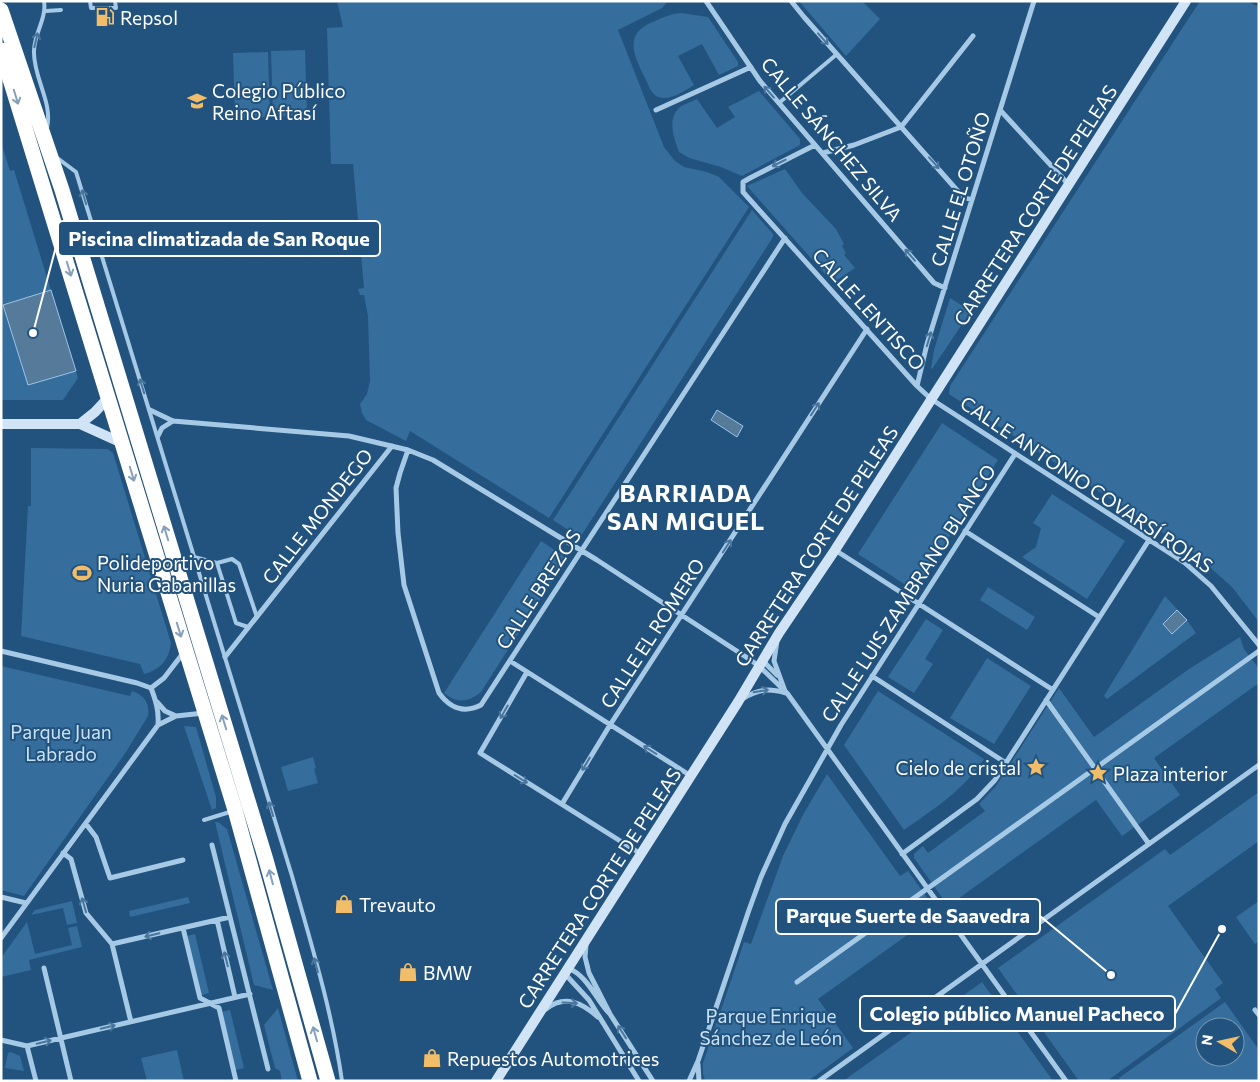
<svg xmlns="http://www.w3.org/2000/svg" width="1260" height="1082" font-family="Commissioner,sans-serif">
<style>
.green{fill:#356d9c;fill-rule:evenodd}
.water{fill:#567a99;stroke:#9ac5e8}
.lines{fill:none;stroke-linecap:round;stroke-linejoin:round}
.lane{stroke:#a6c9e6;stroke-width:4}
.street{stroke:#a6c9e6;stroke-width:5}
.secondary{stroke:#d0e4f5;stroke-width:10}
.highway{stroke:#fff;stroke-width:15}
.oneway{stroke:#4a769d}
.oneway2{stroke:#85a0b8}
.labels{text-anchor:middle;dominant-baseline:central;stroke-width:4;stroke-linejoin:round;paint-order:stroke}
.poi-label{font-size:19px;fill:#fff;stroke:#22537e;text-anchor:start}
.street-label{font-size:19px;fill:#fff;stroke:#22537e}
.park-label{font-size:19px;fill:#c9e1f5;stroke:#22537e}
.district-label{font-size:24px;font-weight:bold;letter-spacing:1px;fill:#fff;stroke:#22537e}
.leader{fill:none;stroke:#fff;stroke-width:2}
.callout-dot{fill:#fff;stroke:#22537e;stroke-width:2}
.callout{fill:#22537e;stroke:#fff;stroke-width:2}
.callout-label{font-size:20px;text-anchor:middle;font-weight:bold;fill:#fff}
</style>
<rect width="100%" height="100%" fill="#22537e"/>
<path class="green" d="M337 1H668L662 8 618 30 664 147 675 161 684 167 707 172 719 177 749 207 549 518 410 431 406 441 366 420 362 413 360 404 367 394 370 381 368 316 364 295H360L358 289 364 288 353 164H331L327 28 343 27Z
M799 1H862L880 19 846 56Z
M1200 1H1247L1259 7V622L1232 587 1194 553 949 394 950 386Z
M681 13 708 17 738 62V66L719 75 702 44 678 56 694 85C684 91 671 101 658 97 651 94 648 84 645 78 633 54 623 33 655 21 663 17 671 14 681 13Z
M305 50 307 115 273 117 271 51Z
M268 52 270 117 235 118 233 53Z
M759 91 800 139V145L742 176 721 167 689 158 679 152C674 139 667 119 679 108 683 104 692 102 697 99L717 128 735 117 728 107Z
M1 142 10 171 14 170 78 378 63 400H1Z
M785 169 802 193 836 229 844 244 842 246 846 253 844 255 855 268 833 283 747 186Z
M752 210 773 234V237L581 536 579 537 553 520Z
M950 298 971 311 932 369 931 368 934 350Z
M942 423 998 460 915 591 858 554Z
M31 448 108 449 113 453 171 643C169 660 160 670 144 674L140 664 21 636 28 506H31Z
M1052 494 1125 541 1087 599 1022 557 1036 547 1041 528 1033 523Z
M541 541 565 557 566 559 481 692C469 702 457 704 444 693Z
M988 587 1035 617 1027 630 980 600Z
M1165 596 1187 620 1196 633 1107 699 1104 696Z
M926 619 943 630 925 659 933 664 914 693 888 677Z
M1240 637 1244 649 1259 669V683L1154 758 1180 795 1122 836 1096 800 948 906 914 858V854L923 846 928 853 985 811 979 804 996 786 1059 688 1094 737 1189 669Z
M987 658 1031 686 994 744 950 718Z
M1 666 130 696 132 691C144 695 150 703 148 716L126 752 24 896 1 890Z
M878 691 984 759C963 791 935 808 904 830L844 745Z
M184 726 196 727 216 797V808L212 810Z
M313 757 316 768 314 769 318 783 288 791 281 767Z
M827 774 900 876 908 871 938 913 818 999 853 1048 808 1081H705L703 1073V1063L744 942 751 944 783 856 804 813Z
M1259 792V841L1168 906 1223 983 1215 989 1221 998 1107 1081H1079L998 968 1165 849 1170 855Z
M215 822H218L227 829 273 990 254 985Z
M188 897 190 903 130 917 129 911Z
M72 901 77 923 67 925 63 908 31 915 35 910Z
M1259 901V941L1255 944 1236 917Z
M27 922 35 954 72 945 68 928 77 926 82 947 29 960 31 970 1 977V958Z
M195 934 209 993 201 995 187 936Z
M982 982 1053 1081H843Z
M1225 1002 1259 1050V1081H1121L1119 1078ZM1205 1027H1235V1057H1205Z
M278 1008 298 1081H282L280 1071 275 1068 264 1025Z
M230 1010 244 1068 235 1070 222 1012Z
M177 1050 184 1081H147L141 1058Z
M11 1052 20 1056 24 1071 5 1068 8 1053Z"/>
<path class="water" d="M51 290 76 371 28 385 3 305Z
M717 410 743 426 737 437 711 420Z
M1177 610 1187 620 1172 634 1163 624Z"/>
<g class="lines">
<path class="lane" d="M44 1C47 19 33 35 34 53 34 79 53 103 47 128
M90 1 91 8H116L115 1
M46 11 61 10
M779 103 837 54
M56 157 76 172 292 876C311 943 332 1011 342 1081
M194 557 217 563 236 623 248 627
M217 563 232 559 239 564 257 617
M204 820 233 811"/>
<path class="street" d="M706 1 760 81 934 283 945 288
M791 1 804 17 963 197 972 200
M656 110 751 67
M1000 110 1069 185
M815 145 750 178 743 182V192L917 386 931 399 1185 563 1211 586 1259 645
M823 153 854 145 901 127 973 36
M917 386 927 344 1034 1
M150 410 173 421 349 436 408 450 433 460 597 560 746 657 759 666 787 693 1066 1081
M158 436 162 428 173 421
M408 450 400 473 396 488 398 533 404 585 439 693C450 708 463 714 481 705L785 238
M965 531 1099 617
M835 550 1053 690
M777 641 774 661 785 691
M1 651 137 683 151 688C156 701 159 711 158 725
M225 657 392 446
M762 660 777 675
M510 661 691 776
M527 672 480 753 641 854
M872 676 1006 763
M151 688 164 678 184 652
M742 699C759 689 768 688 786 693
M1046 700 1149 844
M157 702 165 711 176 716
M562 804 610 725 867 329
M86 824 96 837 110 878 183 860
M212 845 268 1069
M63 853 71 859 86 913 112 944 131 1022
M902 854 977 799 995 780 1149 540
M1 897 26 903
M217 920 235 997
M183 928 200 998 219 1008 236 1081
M1 938 158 725 176 716 204 713
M112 944 230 917
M586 945 585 957 589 973 610 1014 653 1081
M44 968 71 1081
M797 982 1259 651
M546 1009C565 994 582 1003 598 1017
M1255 1010 1259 1015
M610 1014C596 1000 588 976 568 968L565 974 589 1000 639 1081
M1 1040 27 1046 250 994
M27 1046 36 1081
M698 1064 699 1081
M689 1081 698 1061 749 910 761 877 785 824 841 725 1015 454
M819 1081 1259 765"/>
<path class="secondary" d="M1 424H80L122 443
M80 424 95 412 108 398
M496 1081 738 702 779 633 835 550 1186 1"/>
<path class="highway" d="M1 10 62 190 266 860 328 1081
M1 50 235 810 310 1081"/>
</g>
<defs><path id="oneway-shaft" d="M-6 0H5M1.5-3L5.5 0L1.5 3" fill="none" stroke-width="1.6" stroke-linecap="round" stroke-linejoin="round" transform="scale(1.25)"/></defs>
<g class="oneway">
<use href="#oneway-shaft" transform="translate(823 39) rotate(48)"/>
<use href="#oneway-shaft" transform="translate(36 40) rotate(-77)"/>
<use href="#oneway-shaft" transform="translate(769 92) rotate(-131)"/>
<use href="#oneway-shaft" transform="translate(779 163) rotate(154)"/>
<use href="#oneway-shaft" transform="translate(934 163) rotate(48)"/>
<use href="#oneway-shaft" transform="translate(84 197) rotate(-107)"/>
<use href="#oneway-shaft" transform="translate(910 255) rotate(-131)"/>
<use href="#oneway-shaft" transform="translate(929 339) rotate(-73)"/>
<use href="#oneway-shaft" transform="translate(142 386) rotate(-107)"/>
<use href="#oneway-shaft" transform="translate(815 409) rotate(-57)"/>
<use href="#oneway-shaft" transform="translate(727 546) rotate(-57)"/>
<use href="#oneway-shaft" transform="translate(761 691) rotate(-9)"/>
<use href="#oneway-shaft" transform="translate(504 712) rotate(120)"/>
<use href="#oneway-shaft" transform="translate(650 750) rotate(-148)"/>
<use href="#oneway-shaft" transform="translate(586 764) rotate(121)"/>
<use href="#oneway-shaft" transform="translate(521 779) rotate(32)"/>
<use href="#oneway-shaft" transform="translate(271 809) rotate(-107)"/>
<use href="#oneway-shaft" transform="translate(84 905) rotate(-106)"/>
<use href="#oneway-shaft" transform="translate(152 935) rotate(167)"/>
<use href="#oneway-shaft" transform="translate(226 959) rotate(-104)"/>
<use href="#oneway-shaft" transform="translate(316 965) rotate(-105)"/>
<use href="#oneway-shaft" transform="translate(570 1003) rotate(3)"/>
<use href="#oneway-shaft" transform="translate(108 1027) rotate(-13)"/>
<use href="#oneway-shaft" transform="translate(622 1032) rotate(-123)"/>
<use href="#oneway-shaft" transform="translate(44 1042) rotate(-13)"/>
</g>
<g class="oneway2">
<use href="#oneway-shaft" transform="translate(16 97) rotate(73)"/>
<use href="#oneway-shaft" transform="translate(69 269) rotate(73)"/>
<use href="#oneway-shaft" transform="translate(132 474) rotate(73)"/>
<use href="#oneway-shaft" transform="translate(166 533) rotate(-107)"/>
<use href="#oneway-shaft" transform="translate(179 630) rotate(73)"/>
<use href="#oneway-shaft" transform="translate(224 722) rotate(-107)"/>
<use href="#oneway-shaft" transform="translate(271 877) rotate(-105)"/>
<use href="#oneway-shaft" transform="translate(315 1034) rotate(-106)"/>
</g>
<defs>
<g id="fuel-bare" transform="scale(1.5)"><path d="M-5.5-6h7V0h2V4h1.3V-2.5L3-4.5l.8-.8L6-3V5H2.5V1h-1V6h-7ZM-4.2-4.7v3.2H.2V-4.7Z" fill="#f2bd68" stroke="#22537e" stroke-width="2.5" paint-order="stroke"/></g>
<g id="school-bare" transform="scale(1.5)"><path d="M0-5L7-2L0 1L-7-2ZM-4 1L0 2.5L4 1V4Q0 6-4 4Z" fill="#f2bd68" stroke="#22537e" stroke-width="2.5" paint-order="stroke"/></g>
<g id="stadium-bare" transform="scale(1.5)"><path d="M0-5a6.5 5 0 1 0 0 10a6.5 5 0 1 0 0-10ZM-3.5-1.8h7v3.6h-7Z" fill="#f2bd68" stroke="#22537e" stroke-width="2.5" paint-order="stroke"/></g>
<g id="sight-bare" transform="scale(1.5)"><path d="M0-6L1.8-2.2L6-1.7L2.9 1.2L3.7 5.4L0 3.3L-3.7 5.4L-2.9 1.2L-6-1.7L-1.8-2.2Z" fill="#f2bd68" stroke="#22537e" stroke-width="2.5" paint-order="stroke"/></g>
<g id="shop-bare" transform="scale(1.5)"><path d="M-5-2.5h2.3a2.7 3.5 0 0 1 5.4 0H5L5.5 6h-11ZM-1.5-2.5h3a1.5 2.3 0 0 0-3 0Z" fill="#f2bd68" stroke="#22537e" stroke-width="2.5" paint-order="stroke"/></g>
</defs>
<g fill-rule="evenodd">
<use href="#fuel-bare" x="105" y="17"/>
<use href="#school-bare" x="197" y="101"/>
<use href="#stadium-bare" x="82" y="573"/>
<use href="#sight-bare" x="1036" y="767"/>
<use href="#sight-bare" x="1098" y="773"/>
<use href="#shop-bare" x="344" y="904"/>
<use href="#shop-bare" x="408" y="972"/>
<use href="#shop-bare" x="432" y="1058"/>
</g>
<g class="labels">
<g class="poi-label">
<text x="120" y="17">Repsol</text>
<text x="212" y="90">Colegio Público<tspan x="212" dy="22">Reino Aftasí</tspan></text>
<text x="97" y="562">Polideportivo<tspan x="97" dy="22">Nuria Cabanillas</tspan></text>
<text x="1021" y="767" text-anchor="end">Cielo de cristal</text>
<text x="1113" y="773">Plaza interior</text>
<text x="359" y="904">Trevauto</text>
<text x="423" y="972">BMW</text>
<text x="447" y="1058">Repuestos Automotrices</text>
</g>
<g class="street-label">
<text transform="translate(832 139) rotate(50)">CALLE SÁNCHEZ SILVA</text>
<text transform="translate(960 189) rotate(-73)">CALLE EL OTOÑO</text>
<text transform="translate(1035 205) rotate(-57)">CARRETERA CORTE DE PELEAS</text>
<text transform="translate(869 309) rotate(48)">CALLE LENTISCO</text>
<text transform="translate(1087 484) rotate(34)">CALLE ANTONIO COVARSÍ ROJAS</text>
<text transform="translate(317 516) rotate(-52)">CALLE MONDEGO</text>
<text transform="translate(816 546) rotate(-57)">CARRETERA CORTE DE PELEAS</text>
<text transform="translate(538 589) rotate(-57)">CALLE BREZOS</text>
<text transform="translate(908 593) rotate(-57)">CALLE LUIS ZAMBRANO BLANCO</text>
<text transform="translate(652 633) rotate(-57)">CALLE EL ROMERO</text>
<text transform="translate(599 888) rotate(-57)">CARRETERA CORTE DE PELEAS</text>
</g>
<g class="park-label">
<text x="61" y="731">Parque Juan<tspan x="61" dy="22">Labrado</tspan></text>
<text x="771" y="1015">Parque Enrique<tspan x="771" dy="22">Sánchez de León</tspan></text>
</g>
<g class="district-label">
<text x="686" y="492">BARRIADA<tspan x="686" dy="28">SAN MIGUEL</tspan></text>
</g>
</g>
<path class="leader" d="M33 333L58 239M1111 975L1040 916M1222 929L1175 1014"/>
<g class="callout-dot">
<circle cx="33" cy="333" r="5"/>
<circle cx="1111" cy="975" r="5"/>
<circle cx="1222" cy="929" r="5"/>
</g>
<g class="callout">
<rect x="58" y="221" width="322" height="35" rx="5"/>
<rect x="776" y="899" width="264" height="35" rx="5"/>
<rect x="860" y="996" width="315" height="35" rx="5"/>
</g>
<g class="callout-label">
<text x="219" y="246">Piscina climatizada de San Roque</text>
<text x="908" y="923">Parque Suerte de Saavedra</text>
<text x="1017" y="1021">Colegio público Manuel Pacheco</text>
</g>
<rect width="1260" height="1082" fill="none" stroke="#ffffff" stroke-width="5"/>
<g transform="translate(1220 1042) rotate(279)"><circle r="24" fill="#22537e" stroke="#7a98b2"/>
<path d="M0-4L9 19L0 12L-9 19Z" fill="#f2bd68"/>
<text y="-8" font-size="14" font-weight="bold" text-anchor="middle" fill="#ffffff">N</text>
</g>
</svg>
